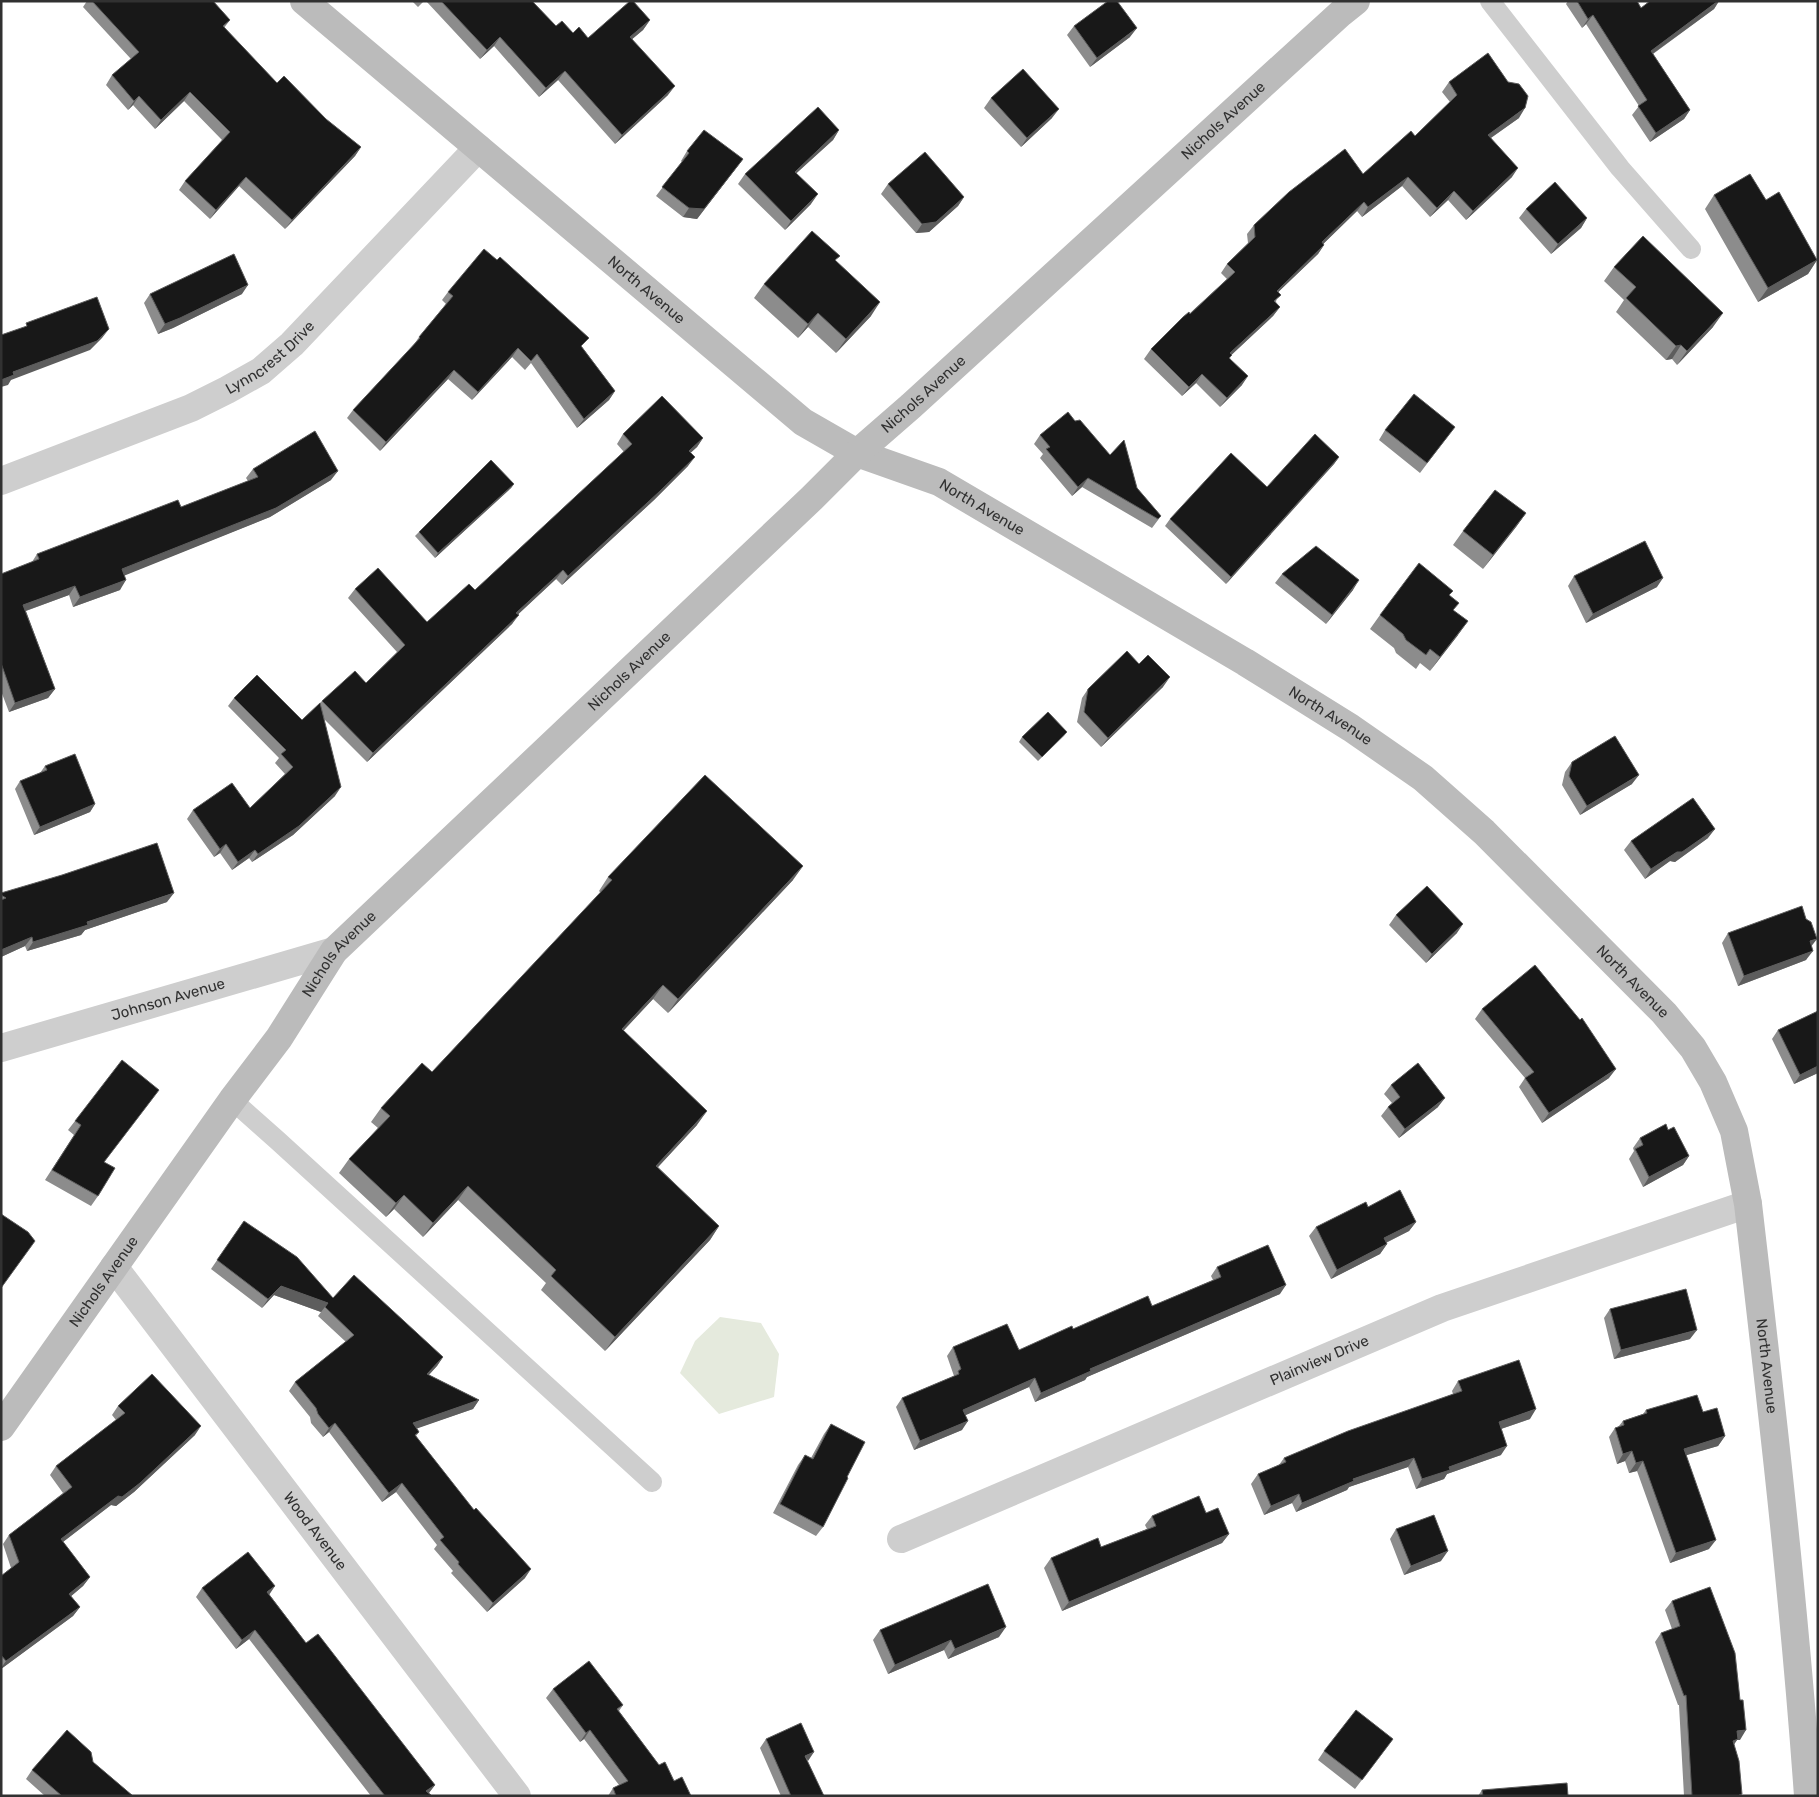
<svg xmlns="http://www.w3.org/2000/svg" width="1819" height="1797" font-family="Rubik,sans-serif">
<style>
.green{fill:#e5eadd}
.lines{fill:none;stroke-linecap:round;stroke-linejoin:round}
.lane{stroke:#cecece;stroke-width:20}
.street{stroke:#cecece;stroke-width:28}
.secondary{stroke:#bbb;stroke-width:28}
.wall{fill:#8c8c8c}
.shaded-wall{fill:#5d5d5d}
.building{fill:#181818;stroke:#5d5d5d}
.labels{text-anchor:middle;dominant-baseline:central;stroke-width:5;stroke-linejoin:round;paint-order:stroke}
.street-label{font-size:15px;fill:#313131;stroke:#fff}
</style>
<rect width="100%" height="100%" fill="#fff"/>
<path class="green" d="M720 1317 761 1323 779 1354 774 1397 719 1414 680 1373 695 1341Z"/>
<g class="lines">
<path class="lane" d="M1490 1 1620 168 1691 249
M232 1100 277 1140 652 1482"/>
<g class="street">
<path id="s1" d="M1 481 191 408 227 390 261 371 292 344 478 148"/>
<path id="s2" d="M1 1048 334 951"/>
<path id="s3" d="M114 1267 517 1796"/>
<path id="s4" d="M901 1539 1442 1308 1748 1204"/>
</g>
<g class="secondary">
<path id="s5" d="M304 1 803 422 857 453 939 482 1245 662 1351 728 1423 778 1484 832 1664 1013 1693 1048 1713 1082 1734 1131 1748 1204C1771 1401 1794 1598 1808 1796"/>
<path id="s6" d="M1 1427 232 1100 279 1038 334 951 812 498 857 453 911 406 1341 13 1356 1"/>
</g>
</g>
<path class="wall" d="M87 1H213L230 20 224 28 277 83 361 147 355 156 285 229 239 186 210 219 179 190 185 181 222 140 184 101 155 129 133 105 128 110 106 85 112 75 131 59 83 7Z
M412 1H424L418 7Z
M426 1H532L556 26 573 33 588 38 650 20 643 30 632 39 668 95 615 144 558 80 539 97 494 46 480 59Z
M1568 1H1637L1641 8 1650 1H1719L1714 9 1653 54 1690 110 1684 119 1650 142 1632 115 1639 106 1586 24 1582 28 1566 4Z
M1074 26 1130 37 1090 67 1067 35Z
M1449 82 1519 118 1491 138 1512 177 1466 220 1448 200 1430 217 1402 186 1362 217 1357 211 1323 244 1324 245 1318 254 1278 292 1276 302 1280 307 1273 316 1232 354 1230 358 1242 385 1220 407 1196 383 1182 396 1144 359 1151 349 1227 279 1221 273 1227 264 1248 243 1247 234 1254 225 1363 174 1415 136 1450 102 1442 92Z
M991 98 1052 118 1021 147 984 108Z
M839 130 833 140 796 173 811 204 785 230 738 184 745 174Z
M687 151 743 159 697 219 683 217 656 196 682 162 681 161Z
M888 184 964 197 958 206 929 232 916 233 881 194Z
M1714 195 1766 200 1817 260 1808 274 1758 302 1705 209Z
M1526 209 1587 218 1581 228 1551 254 1519 218Z
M836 261 871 316 836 353 808 327 798 338 754 298 764 284Z
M1614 267 1713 327 1677 365 1672 359 1666 360 1616 312 1624 300 1604 281Z
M448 292 582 347 615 391 609 400 577 428 531 363 525 370 512 357 472 400 448 379 380 451 347 418 353 410 413 346 419 337 446 304 442 300Z
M150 294H242L173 328 158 334 144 303Z
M1385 430 1448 436 1420 473 1379 440Z
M623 434 703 438 697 447 691 452 688 466 654 500 562 585 556 579 518 614 512 624 367 762 324 719 335 796 293 835 252 862 249 858 232 870 220 853 214 857 187 819 193 810 250 808 285 774 275 763 279 758 228 706 234 698 302 720 322 701 366 683 397 652 348 598 355 589 427 622 475 590 624 452 617 444Z
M1040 435 1137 488 1161 516 1152 528 1082 487 1072 496 1040 458 1043 454 1034 444Z
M1339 457 1334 464 1226 584 1165 526 1170 519 1267 487Z
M253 469 331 480 270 517 124 575 120 590 73 607 69 595 26 611 55 689 48 698 9 712 1 691V574L32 562 37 554 181 507 248 481 246 478Z
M514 484 511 488 435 558 415 536 419 532Z
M1526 513 1516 527 1483 569 1453 545 1463 531Z
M1282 574 1353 590 1326 624 1275 583Z
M1574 576 1657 587 1586 623 1568 586Z
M1450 595 1454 610 1458 635 1430 671 1420 663 1416 669 1396 653 1394 648 1370 629 1380 615Z
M1139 664 1163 687 1101 747 1077 722 1082 698 1088 689Z
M1067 732 1064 736 1038 761 1019 742 1022 737Z
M1572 762 1632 784 1580 815 1562 785 1565 772Z
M45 766 95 804 90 812 34 835 15 789 20 781 40 773Z
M1708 838 1675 862 1670 861 1645 879 1624 850 1631 841Z
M608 877 793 880 668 1013 653 999 623 1031 697 1125 658 1167 719 1226 710 1240 605 1351 541 1290 546 1283 458 1200 423 1237 394 1209 386 1217 339 1173 349 1159 378 1128 371 1122 381 1108 432 1072 601 893 599 891Z
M1 893 167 902 85 930 81 935 27 951 25 946 1 957Z
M1396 915 1457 933 1426 963 1389 925Z
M1728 933 1811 947 1806 960 1738 986 1722 943Z
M1482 1009 1609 1078 1542 1123 1519 1087 1525 1078 1475 1019Z
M1818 1011V1073L1794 1084 1772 1039 1778 1030Z
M1391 1085 1438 1107 1399 1138 1381 1116 1388 1107 1392 1103 1384 1094Z
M152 1099 104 1162 98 1196 91 1206 45 1180 74 1135 68 1130 75 1121Z
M1668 1130 1689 1156 1683 1165 1643 1187 1629 1159 1634 1151 1633 1148 1640 1138Z
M1368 1207 1416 1222 1409 1231 1386 1243 1387 1244 1380 1254 1331 1279 1309 1236 1316 1227Z
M244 1221 333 1298 443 1357 437 1366 429 1375 479 1400 473 1409 417 1428 419 1432 416 1436 525 1578 487 1612 451 1573 453 1571 434 1549 437 1545 396 1492 382 1502 329 1432 323 1437 311 1423 310 1417 289 1391 295 1382 346 1342 318 1316 321 1312 274 1295 262 1308 211 1269Z
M1217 1267 1280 1294 1087 1377 1085 1380 1035 1402 1029 1387 965 1415 962 1430 914 1450 896 1407 902 1398 954 1376 947 1356 953 1347 1019 1350 1073 1329 1152 1306 1213 1280 1211 1276Z
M1610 1309 1690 1339 1614 1359 1604 1318Z
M1458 1381 1530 1419 1501 1429V1455L1447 1474 1444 1479 1416 1489 1408 1467 1349 1487 1347 1490 1296 1512 1292 1503 1264 1515 1251 1484 1258 1474 1279 1465 1284 1458 1453 1394 1452 1391Z
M118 1406 195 1435 134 1492 116 1506 111 1505 63 1542 90 1577 83 1586 71 1596 80 1607 73 1616 1 1669V1576L11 1568 3 1544 9 1535 63 1493 50 1475 56 1466 116 1420 112 1415Z
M1646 1410 1703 1412 1725 1436 1718 1446 1686 1455 1709 1549 1670 1563 1637 1471 1629 1473 1625 1461 1617 1464 1609 1437 1615 1428 1618 1427 1623 1421 1643 1414Z
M831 1424 847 1477 823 1527 816 1536 773 1513 798 1465 805 1455 811 1458 824 1434Z
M1206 1513 1229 1534 1222 1543 1062 1611 1044 1568 1051 1558 1101 1547 1147 1529 1145 1525 1152 1516Z
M1396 1529 1441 1561 1404 1575 1390 1539Z
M202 1588 269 1594 306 1643 435 1785 429 1793 432 1796H371L249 1639 236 1649 196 1597Z
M1672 1601 1740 1740H1737L1734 1744 1740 1796H1684L1679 1705H1678L1655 1642 1661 1633 1672 1629 1665 1610Z
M880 1630 999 1637 948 1659 944 1650 888 1674 873 1640Z
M553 1689 623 1705 619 1711 659 1765 674 1781 691 1796H608L613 1788 619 1785 584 1739 580 1742 546 1698Z
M766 1739 807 1761 824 1796H781L760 1748Z
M1393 1739 1355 1789 1318 1760 1324 1751Z
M93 1762 133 1796H45L26 1779 32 1770Z
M1482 1790 1568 1796H1478Z"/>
<path class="shaded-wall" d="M1718 1H1719L1714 9 1644 60 1651 51Z
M1593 15 1586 24 1582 28 1588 19Z
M650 20 643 30 624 46 630 37Z
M1137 28 1130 37 1090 67 1097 58Z
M500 37 494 46 480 59 487 50Z
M565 71 558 80 539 97 546 88Z
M675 86 668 95 615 144 622 135Z
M190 92 184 101 155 129 161 120Z
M139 96 133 105 128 110 134 101Z
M1525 108 1519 118 1482 144 1488 135Z
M1059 109 1052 118 1021 147 1027 138Z
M1690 110 1684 119 1650 142 1656 133Z
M839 130 833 140 788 181 795 172Z
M361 147 355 156 285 229 292 220Z
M743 159 697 219 683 217 689 208Z
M1518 168 1512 177 1466 220 1473 211Z
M246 177 239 186 210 219 216 210Z
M1408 177 1402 186 1362 217 1368 207Z
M1454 191 1448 200 1430 217 1437 208Z
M818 194 811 204 785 230 791 221Z
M964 197 958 206 929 232 916 233 922 224Z
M1364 202 1357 211 1315 252 1322 242Z
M1587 218 1581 228 1551 254 1558 244Z
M1324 245 1318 254 1270 300 1277 291Z
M1817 260 1808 274 1758 302 1768 288Z
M248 285 242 294 173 328 158 334 165 324Z
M880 302 871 316 836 353 846 339Z
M1280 307 1273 316 1224 362 1230 353Z
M818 313 808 327 798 338 808 324Z
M1723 313 1713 327 1677 365 1687 351Z
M109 329 102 338 90 350 11 380 8 385 1 387V380L13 372Z
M1681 345 1672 359 1666 360 1676 346Z
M518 348 512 357 472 400 478 392Z
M454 370 448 379 380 451 386 442Z
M1202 374 1196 383 1182 396 1189 387Z
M1248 376 1242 385 1220 407 1227 398Z
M615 391 609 400 577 428 584 419Z
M703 438 697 447 683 460 689 451Z
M695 457 688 466 654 500 562 585 568 576Z
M1339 457 1334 464 1226 584 1231 577Z
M338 471 331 480 270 517 116 579 122 569Z
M1088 478 1082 487 1072 496 1078 487Z
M514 484 511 488 435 558 438 553Z
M1526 513 1516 527 1483 569 1493 555Z
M563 570 556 579 510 622 516 613Z
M1663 578 1657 587 1586 623 1593 614Z
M126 580 120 590 73 607 80 597Z
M1359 580 1353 590 1326 624 1332 615Z
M75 586 69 595 17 614 23 605Z
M519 615 512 624 367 762 373 753Z
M1468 621 1458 635 1430 671 1440 657Z
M1170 677 1163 687 1101 747 1108 738Z
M55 689 48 698 9 712 15 703Z
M1639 775 1632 784 1580 815 1587 806Z
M341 787 335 796 293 835 252 862 258 854Z
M95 804 90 812 34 835 40 827Z
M1715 829 1708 838 1675 862 1670 861 1645 879 1651 869 1677 852Z
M226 844 220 853 214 857 220 849Z
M255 850 249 858 232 870 238 862Z
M803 866 793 880 668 1013 678 999Z
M174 893 167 902 85 930 81 935 27 951 33 942 87 922Z
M1463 924 1457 933 1426 963 1432 954Z
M32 937 25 946 1 957V950Z
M1817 939 1810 948V941Z
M1813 951 1806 960 1738 986 1744 976Z
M663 985 653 999 612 1043 622 1029Z
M1818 1066V1073L1794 1084 1800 1075Z
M1616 1069 1609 1078 1542 1123 1549 1113Z
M1445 1098 1438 1107 1399 1138 1405 1129Z
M707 1111 697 1125 646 1180 656 1166Z
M1689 1156 1683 1165 1643 1187 1649 1177Z
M468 1186 458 1200 423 1237 433 1223Z
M404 1195 394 1209 386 1217 396 1203Z
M1416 1222 1409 1231 1377 1247 1384 1238Z
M719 1226 710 1240 605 1351 615 1337Z
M1387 1244 1380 1254 1331 1279 1337 1270Z
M1286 1285 1280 1294 1087 1377 1085 1380 1035 1402 1041 1393 1090 1369Z
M281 1286 328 1303 321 1312 274 1295 262 1308 268 1299Z
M1697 1330 1690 1339 1614 1359 1621 1350Z
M443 1357 437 1366 421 1383 427 1374Z
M1035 1378 1029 1387 957 1419 963 1410Z
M479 1400 473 1409 407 1432 413 1423Z
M1536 1409 1530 1419 1492 1432 1499 1422Z
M968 1421 962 1430 914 1450 920 1441Z
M335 1423 329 1432 323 1437 329 1428Z
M201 1426 195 1435 134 1492 116 1506 111 1505 55 1548 61 1539Z
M1725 1436 1718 1446 1677 1458 1684 1449Z
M1507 1446 1501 1455 1447 1474 1444 1479 1416 1489 1422 1479 1449 1467Z
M1632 1451 1625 1461 1617 1464 1623 1454Z
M1414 1458 1408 1467 1349 1487 1347 1490 1296 1512 1302 1503 1353 1479Z
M1643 1461 1637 1471 1629 1473 1636 1463Z
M402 1483 396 1492 382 1502 389 1493Z
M1299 1494 1292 1503 1264 1515 1271 1506Z
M1229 1534 1222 1543 1062 1611 1069 1602Z
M1716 1540 1709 1549 1670 1563 1676 1553Z
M1448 1551 1441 1561 1404 1575 1411 1566Z
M531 1569 525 1578 487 1612 493 1603Z
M90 1577 83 1586 63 1603 69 1594Z
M275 1586 269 1595 267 1592Z
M80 1607 73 1616 1 1669V1668L6 1661Z
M1006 1627 999 1637 948 1659 955 1649Z
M255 1630 249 1639 236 1649 242 1640Z
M951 1640 944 1650 888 1674 895 1665Z
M590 1730 584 1739 580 1742 586 1733Z
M1746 1730 1740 1740H1737L1731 1749 1733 1741 1737 1731Z
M814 1752 808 1761 805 1756Z
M435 1785 428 1794 426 1791Z"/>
<path class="building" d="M92 1H213L230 20 223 26 277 83 284 76 326 119 361 147 292 220 246 177 216 210 185 181 230 132 190 92 161 120 139 96 134 101 112 75 139 52Z
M441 1H532L556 26 562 21 573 33 579 27 588 38 630 1H633L650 20 630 37 675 86 622 135 565 71 546 88 500 37 487 50Z
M1108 1H1117L1137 28 1097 58 1074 26Z
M1577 1H1637L1641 8 1650 1H1718L1651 51 1690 110 1656 133 1638 106 1647 100 1593 15 1588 19Z
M1488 53 1508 82 1519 84 1528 96 1525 108 1488 135 1518 168 1473 211 1454 191 1437 208 1408 177 1368 207 1364 202 1322 242 1324 245 1277 291 1281 295 1274 301 1280 307 1230 353 1232 355 1229 358 1248 376 1227 398 1202 374 1189 387 1151 349 1183 317 1189 312 1190 314 1235 272 1227 264 1255 237 1254 225 1289 192 1345 149 1363 174 1411 131 1415 136 1457 95 1449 82Z
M1023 69 1059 109 1027 138 991 98Z
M818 107 839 130 795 172 818 194 791 221 745 174Z
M704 130 743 159 704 209 689 208 662 187 689 153 687 151Z
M925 152 964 197 936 222 922 224 888 184Z
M1750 174 1766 200 1779 192 1817 260 1768 288 1714 195Z
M1555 182 1587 218 1558 244 1526 209Z
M812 231 840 256 835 260 880 302 846 339 818 313 808 324 764 284Z
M1643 236 1723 313 1687 351 1681 345 1676 346 1626 298 1636 287 1614 267Z
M484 249 497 260 500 257 589 338 581 346 615 391 584 419 537 354 531 361 518 348 478 392 454 370 386 442 353 410 420 338 419 337 453 296 448 292Z
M234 254 248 285 180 318 165 324 150 294Z
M97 297 109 329 97 341 13 372 14 375 1 380V335L27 326 26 323Z
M1414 394 1455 427 1427 463 1385 430Z
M662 396 703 438 689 451 695 457 660 491 568 576 563 570 516 613 519 615 373 753 322 701 355 671 366 683 405 645 355 589 378 568 427 622 469 584 475 590 632 444 623 434Z
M1068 412 1075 421 1080 420 1110 455 1124 440 1137 488 1161 516 1158 519 1088 478 1078 487 1046 449 1050 447 1040 435Z
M315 431 338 471 276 508 122 569 126 580 80 597 75 586 23 605 55 689 15 703 1 663V574L39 559 37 554 178 500 181 507 258 477 253 469Z
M1315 434 1339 457 1231 577 1170 519 1231 453 1267 487Z
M491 460 514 484 438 553 419 532Z
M1495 490 1526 513 1493 555 1463 531Z
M1645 541 1663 578 1593 614 1574 576Z
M1316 546 1359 580 1332 615 1282 574Z
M1419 563 1453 591 1449 595 1459 603 1453 610 1468 621 1440 657 1430 649 1426 655 1406 640 1403 634 1380 615Z
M1127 651 1139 664 1148 655 1170 677 1108 738 1084 712 1088 689Z
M257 675 302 720 320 703 341 787 299 826 258 854 255 850 238 862 226 844 220 849 193 810 232 783 250 808 293 767 281 754 286 750 234 698Z
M1048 712 1067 732 1042 757 1022 737Z
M1615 736 1639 775 1587 806 1569 776 1572 762Z
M75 754 95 804 40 827 20 781 47 770 45 766Z
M705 775 803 866 678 999 663 985 622 1029 707 1111 656 1166 719 1226 615 1337 551 1276 556 1270 468 1186 433 1223 404 1195 396 1203 349 1159 390 1116 381 1108 422 1063 432 1072 612 880 608 877Z
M1693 798 1715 829 1682 852H1677L1651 869 1631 841Z
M157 843 174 893 87 922 88 925 33 942 32 937 1 950V900L6 898 1 895V893L62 875Z
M1427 886 1463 924 1432 954 1396 915Z
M1802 906 1806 919 1811 922 1817 939 1810 941 1813 951 1744 976 1728 933Z
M1535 965 1580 1020 1582 1018 1616 1069 1549 1113 1525 1078 1534 1072 1482 1009Z
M1818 1011V1066L1800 1075 1778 1030Z
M122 1060 159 1090 104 1162 115 1168 98 1196 52 1170 81 1125 75 1121Z
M1418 1063 1445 1098 1405 1129 1388 1107 1400 1097 1391 1085Z
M1666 1124 1668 1130 1674 1127 1689 1156 1649 1177 1635 1149 1643 1145 1640 1138Z
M1400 1190 1416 1222 1384 1238 1387 1244 1337 1270 1316 1227 1366 1202 1368 1207Z
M1 1214 28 1232 35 1241 1 1288Z
M244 1221 297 1257 333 1298 354 1275 443 1357 427 1374 479 1400 413 1423 419 1432 415 1435 474 1510 476 1508 531 1569 493 1603 458 1564 459 1562 440 1540 444 1537 402 1483 389 1493 335 1423 329 1428 318 1414 316 1408 295 1382 354 1335 325 1307 328 1303 281 1286 268 1299 217 1260Z
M1268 1245 1286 1285 1090 1369 1091 1371 1041 1393 1035 1378 963 1410 968 1421 920 1441 902 1398 959 1374 958 1371 961 1369 953 1347 1007 1324 1019 1350 1072 1326 1073 1329 1148 1296 1152 1306 1221 1277 1217 1267Z
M1686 1289 1697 1330 1621 1350 1610 1309Z
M1519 1360 1536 1409 1499 1422 1507 1446 1449 1467 1450 1470 1422 1479 1414 1458 1353 1479 1354 1481 1302 1503 1299 1494 1271 1506 1258 1474 1286 1462 1284 1458 1348 1431 1462 1391 1458 1381Z
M152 1374 201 1426 140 1483 122 1497 118 1496 61 1539 90 1577 69 1594 80 1607 6 1661 1 1655V1576L19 1562 9 1535 72 1487 56 1466 125 1413 118 1406Z
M1697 1395 1703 1412 1717 1408 1725 1436 1684 1449 1716 1540 1676 1553 1643 1461 1636 1463 1632 1451 1623 1454 1615 1428 1624 1425 1623 1421 1647 1413 1646 1410Z
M831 1424 865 1442 847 1477 848 1478 823 1527 780 1504 805 1455 813 1459Z
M1199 1496 1206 1513 1218 1508 1229 1534 1069 1602 1051 1558 1098 1538 1101 1547 1156 1526 1152 1516Z
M1434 1515 1448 1551 1411 1566 1396 1529Z
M248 1552 275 1586 267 1592 306 1643 318 1634 435 1785 426 1791 432 1796H385L255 1630 242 1640 202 1588Z
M988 1584 1006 1627 955 1649 951 1640 895 1665 880 1630Z
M1710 1587 1735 1653 1740 1700H1743L1746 1730 1737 1731 1738 1739 1733 1741 1739 1761 1742 1794 1739 1795V1796H1692L1686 1695 1684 1696 1661 1633 1680 1626 1672 1601Z
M589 1661 623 1705 617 1709 659 1765 665 1762 674 1781 682 1777 691 1796H616L613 1788 628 1781 590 1730 586 1733 553 1689Z
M1356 1710 1393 1739 1362 1780 1324 1751Z
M801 1723 814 1752 805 1756 824 1796H791L766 1739Z
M67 1730 91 1752 93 1762 133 1796H62L32 1770Z
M1567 1783 1568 1796H1483L1482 1790Z"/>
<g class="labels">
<g class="street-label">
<text stroke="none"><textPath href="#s6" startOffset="1798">Nichols Avenue</textPath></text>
<text stroke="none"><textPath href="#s5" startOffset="448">North Avenue</textPath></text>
<text stroke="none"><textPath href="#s1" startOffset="298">Lynncrest Drive</textPath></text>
<text stroke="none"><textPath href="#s6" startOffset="1392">Nichols Avenue</textPath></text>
<text stroke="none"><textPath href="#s5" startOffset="852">North Avenue</textPath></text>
<text stroke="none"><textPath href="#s6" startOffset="988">Nichols Avenue</textPath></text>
<text stroke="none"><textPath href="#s5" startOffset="1258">North Avenue</textPath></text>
<text stroke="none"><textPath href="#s6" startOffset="582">Nichols Avenue</textPath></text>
<text stroke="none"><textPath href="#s5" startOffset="1662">North Avenue</textPath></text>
<text stroke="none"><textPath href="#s2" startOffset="174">Johnson Avenue</textPath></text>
<text stroke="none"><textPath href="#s6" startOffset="178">Nichols Avenue</textPath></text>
<text stroke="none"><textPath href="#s4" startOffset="455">Plainview Drive</textPath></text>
<text stroke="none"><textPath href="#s5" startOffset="2082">North Avenue</textPath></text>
<text stroke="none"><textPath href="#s3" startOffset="332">Wood Avenue</textPath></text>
</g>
</g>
<rect width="1819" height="1797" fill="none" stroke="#313131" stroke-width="5"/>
</svg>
